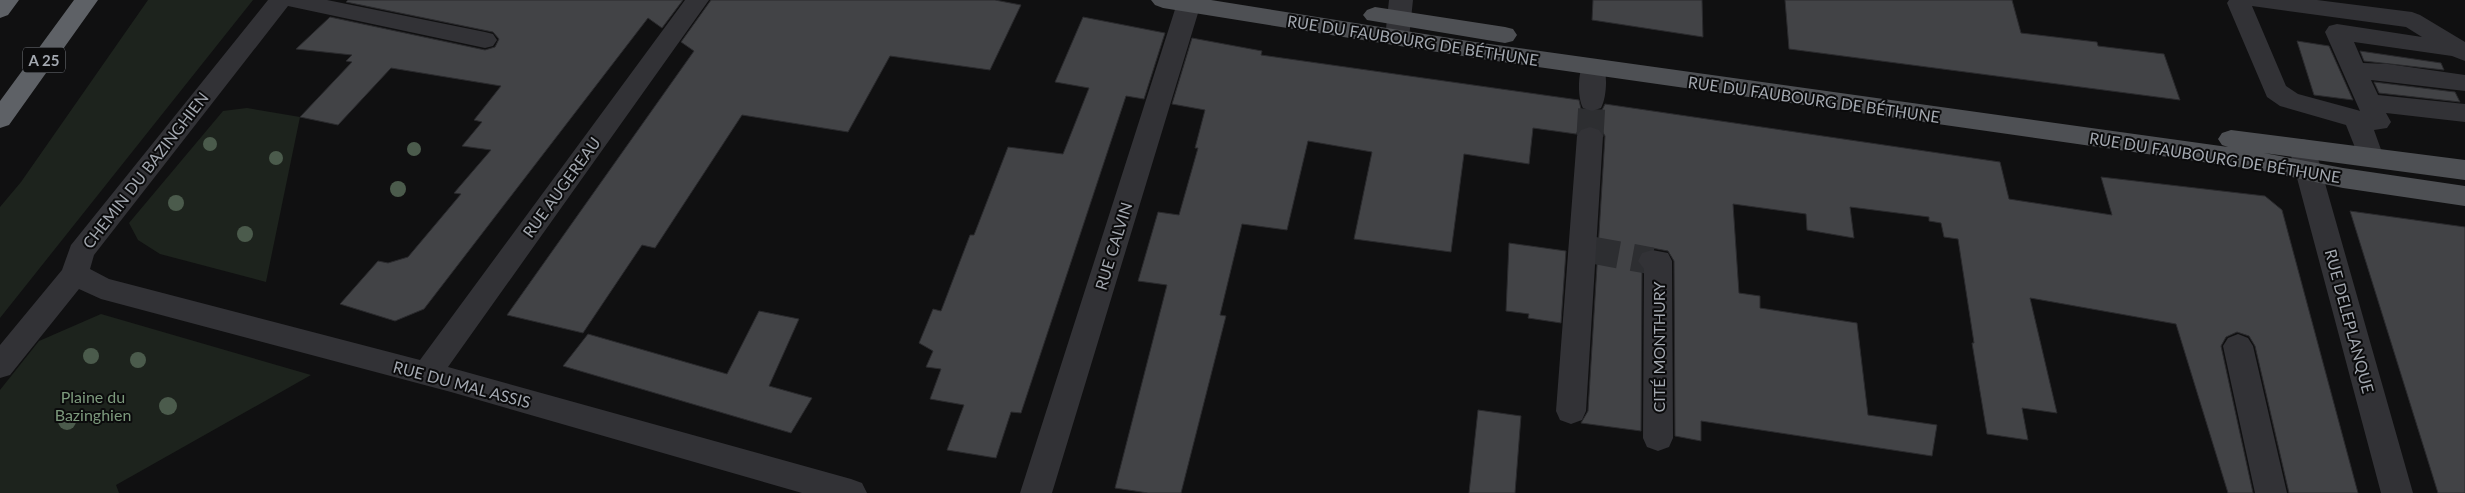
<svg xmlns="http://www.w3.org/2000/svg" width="2465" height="493" font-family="Lato,sans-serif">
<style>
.green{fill:#1d231d}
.building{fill:#424346;stroke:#2a2a2d}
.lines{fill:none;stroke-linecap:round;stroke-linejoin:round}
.minor-tunnel{stroke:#2d2e31;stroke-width:27;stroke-dasharray:27 14;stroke-linecap:butt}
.minor{fill:#323236;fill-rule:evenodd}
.major{fill:#4e5054;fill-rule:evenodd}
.highway{fill:#5e6166;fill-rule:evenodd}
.tree{fill:#4b5b4c}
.labels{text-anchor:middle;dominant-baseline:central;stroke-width:4;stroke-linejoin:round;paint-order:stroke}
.shield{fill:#0b0b0c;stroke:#75797f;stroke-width:1}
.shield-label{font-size:15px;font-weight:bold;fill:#a3a8b0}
.street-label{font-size:16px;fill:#a3a8b0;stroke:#0b0b0c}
.park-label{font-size:16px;fill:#7c997c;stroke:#0b0b0c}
</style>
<rect width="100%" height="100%" fill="#101011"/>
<path class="green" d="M148 0H253L0 318V207L21 182Z
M247 108 300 117 266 282 160 254 138 240 129 223 223 111Z
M101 314 311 375 116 485 119 493H0V390L39 341Z"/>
<path class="building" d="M348 0H683L662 28 648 18 424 309 395 321 340 304 378 261 388 263 408 257 461 194 454 193 491 150 462 146 482 122 474 120 501 86 391 68 338 125 300 117 352 62 346 61 352 55 296 49 330 17 485 50 495 47 499 39 493 32 346 2Z
M711 0H995L1021 5 990 70 890 56 848 132 742 115 655 248 642 245 583 333 507 315 694 51 681 42Z
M1593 0H1702L1703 37 1592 20Z
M1785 0H2012L2021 33 2097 42 2098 46 2164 54 2180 100 1789 49Z
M1083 17 1165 33 1144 99 1126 96 1021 413 1011 412 996 458 947 450 964 405 930 399 941 369 926 367 933 351 919 343 933 309 941 311 970 235H974L1008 147 1063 154 1089 88 1055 82Z
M1192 38 1262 51 1261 55 1579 100 1581 109 1591 113 1602 110 1605 104 2000 162 2009 199 2112 215 2101 177 2265 196 2282 210 2358 493H2289L2255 346 2249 336 2237 332 2226 337 2221 346 2253 493H2228L2176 324 2030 298 2057 413 2022 408 2028 440 1987 434 1972 343H1974L1958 239 1944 237 1941 223 1929 221V217L1850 207 1854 238 1807 230 1806 214 1733 204 1739 293 1760 296V308L1857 323 1868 415 1937 425 1932 456 1701 421V441L1675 436 1674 261 1668 251 1652 248 1641 251 1636 260 1642 270 1641 431 1581 423 1588 411 1605 136 1601 129 1591 125 1580 128 1576 134 1533 128 1529 164 1464 154 1451 252 1354 239 1372 152 1308 141 1287 230 1242 224 1220 315 1226 316 1181 493H1148L1115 488 1167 285 1138 281 1158 212 1179 215 1198 148H1195L1205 110 1172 104Z
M2297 41 2329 46 2353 100 2314 95Z
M2360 51 2441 63 2444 70 2364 61Z
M2374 82 2455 92 2460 102 2379 93Z
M2350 211 2465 227V493H2438Z
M1509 243 1566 251 1561 323 1528 318 1529 314 1506 311Z
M759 311 799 319 769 386 812 398 791 433 563 366 588 334 727 374Z
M1478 410 1521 416 1515 493H1469Z"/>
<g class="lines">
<path class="minor-tunnel" d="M1590 136 1592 102
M1592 250 1652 261"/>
<path class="minor" d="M268 0H327L485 32 493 34 497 40 493 46 485 48 288 6 94 255 90 269 109 279 420 360 685 0H709L448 367 851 479 862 483 867 493H802L451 392 101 299 79 289 10 375 0 378V345L62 270 71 245Z
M1178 0H1202L1052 493H1020Z
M1389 0H1413L1409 38 1405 44 1397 46 1389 44 1385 38Z
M2229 0H2317L2412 12 2420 15 2465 42V61L2452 56 2354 42 2363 63 2388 64 2465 75V91L2371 80 2378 95 2465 104V122L2386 113 2391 122 2387 128 2374 130 2384 158 2380 165 2371 167 2362 165 2346 125 2280 106 2267 97 2227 3ZM2252 6 2406 27 2422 37 2337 24 2329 26 2325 32 2360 111 2357 110 2298 94 2286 86Z
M1593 59 1602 61C1608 72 1607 97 1601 108L1592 111 1583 108C1577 97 1578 72 1584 61Z
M1590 127 1599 130 1603 136 1586 411 1582 420 1571 424 1560 420 1556 411 1577 136 1581 130Z
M2302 139 2311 141 2315 148 2413 493H2381L2289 148 2293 141Z
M1652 250 1668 253 1672 261 1673 438 1669 447 1658 451 1647 447 1643 438 1644 269 1638 261 1642 253Z
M2238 334 2248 338 2253 346 2287 493H2255L2223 346 2228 338Z"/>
<path class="major" d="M1151 0H1211L1475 42 2228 147 2222 145 2218 139 2222 133 2231 130 2465 160V180L2264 153 2343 168 2465 186V206L2343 188 2259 170 1475 58 1163 8 1155 5Z
M1375 7 1505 27 1513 29 1517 35 1513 41 1505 43 1367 20 1363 15 1367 10Z"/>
<path class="highway" d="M0 0H19L8 15 0 18Z
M74 0H98L9 125 0 128V101Z"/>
</g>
<g class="tree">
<circle cx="210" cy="144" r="7"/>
<circle cx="414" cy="149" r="7"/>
<circle cx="276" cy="158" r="7"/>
<circle cx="398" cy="189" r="8"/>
<circle cx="176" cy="203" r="8"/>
<circle cx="245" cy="234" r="8"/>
<circle cx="91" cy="356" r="8"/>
<circle cx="138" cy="360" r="8"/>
<circle cx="168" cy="406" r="9"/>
<circle cx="67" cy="421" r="9"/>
</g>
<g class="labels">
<rect class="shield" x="23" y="47.5" width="42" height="25" rx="4"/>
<g class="shield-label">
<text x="44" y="60">A 25</text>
</g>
<g class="street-label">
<text transform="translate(1413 40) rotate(9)">RUE DU FAUBOURG DE BÉTHUNE</text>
<text transform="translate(1814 99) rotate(8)">RUE DU FAUBOURG DE BÉTHUNE</text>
<text transform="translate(2215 157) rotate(9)">RUE DU FAUBOURG DE BÉTHUNE</text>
<text transform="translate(145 170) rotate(-52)">CHEMIN DU BAZINGHIEN</text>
<text transform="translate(561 187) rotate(-54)">RUE AUGEREAU</text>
<text transform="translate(1113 246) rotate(-73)">RUE CALVIN</text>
<text transform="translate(2350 321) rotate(75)">RUE DELEPLANQUE</text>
<text transform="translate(1658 347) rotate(-90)">CITÉ MONTHURY</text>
<text transform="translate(462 384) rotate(15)">RUE DU MAL ASSIS</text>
</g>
<g class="park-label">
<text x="93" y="396">Plaine du<tspan x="93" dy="18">Bazinghien</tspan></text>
</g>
</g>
</svg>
